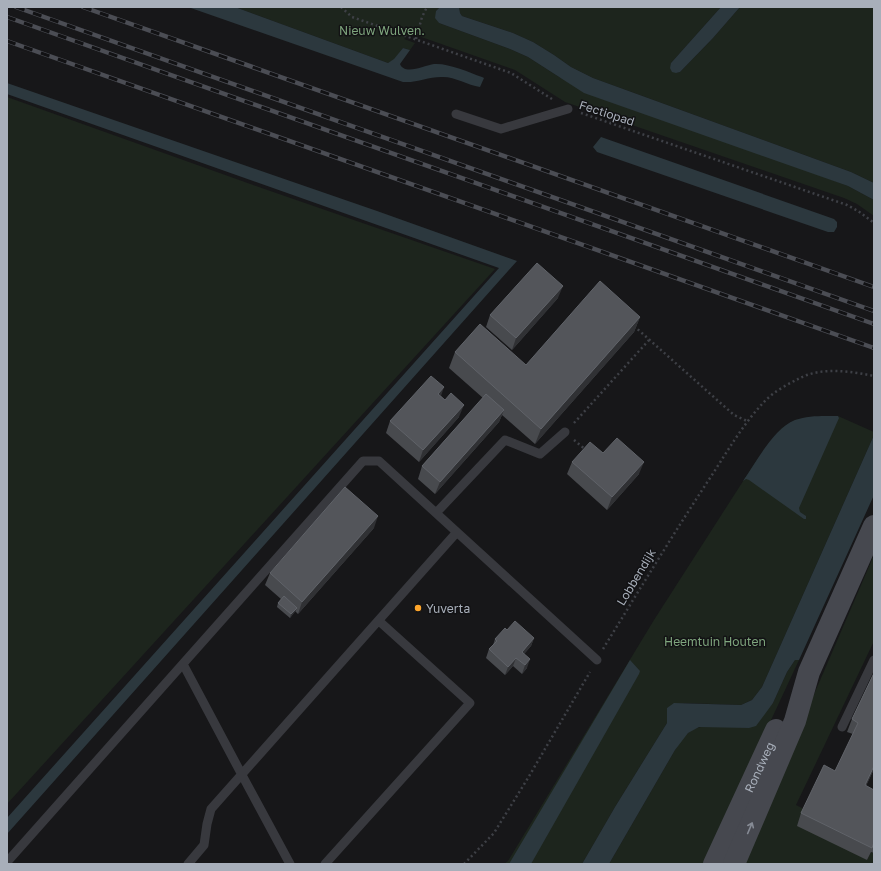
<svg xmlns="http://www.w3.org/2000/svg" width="881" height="871" font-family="'Golos Text',sans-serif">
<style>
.green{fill:#1d251d}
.water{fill:#2c383e}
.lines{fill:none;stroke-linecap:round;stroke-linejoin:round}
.path{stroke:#3e4046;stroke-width:2.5;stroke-dasharray:2 3;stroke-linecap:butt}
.lane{stroke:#38393e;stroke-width:9}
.secondary{stroke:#46484f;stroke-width:22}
.rail-casing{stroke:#4b4d54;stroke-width:4.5}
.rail{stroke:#121214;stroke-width:3;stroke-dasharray:9;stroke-linecap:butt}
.wall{fill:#484a4e}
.shaded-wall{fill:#303134}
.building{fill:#53555a;stroke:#606369}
.oneway{stroke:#868b95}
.poi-dot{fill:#fda52b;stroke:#121214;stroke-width:1.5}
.labels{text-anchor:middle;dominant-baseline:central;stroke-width:3;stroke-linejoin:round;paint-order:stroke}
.park-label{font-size:12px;fill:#7fa67e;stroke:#121214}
.street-label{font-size:12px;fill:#a8afba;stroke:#121214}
.poi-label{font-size:12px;fill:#a8afba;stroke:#121214;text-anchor:start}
</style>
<rect width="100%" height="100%" fill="#171719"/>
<path class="green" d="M235 7H440L436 11 439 23 510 49 528 57 559 77 848 186 874 200V216L857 204 844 198 565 102 515 70 410 33 404 39 415 43 410 50 403 48 394 60 388 63Z
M459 7H721L671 63 676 73 680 72 713 38 740 7H874V183L851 172 593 78 571 67 554 55 533 42 513 33 462 16 460 13Z
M7 97 256 186 495 269 7 804Z
M838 416 874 432V435L762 687 752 700 741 705 685 703 676 704 667 708V723L615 807 582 864H504L508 861 654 620 747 475 766 447 782 428 795 420 810 417 839 418Z
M874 555V641L796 805 804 809 867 860 871 852 874 853V864H741Z
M795 660H799L731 806 707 864H609L675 750C679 744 683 736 689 732 702 722 733 727 749 728L773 703 787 672Z"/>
<path class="water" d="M188 7H235L388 63 394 59 403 48 410 50 400 64C405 76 425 65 434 64 449 63 468 72 482 77L484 78 480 87C467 85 454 76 441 77 428 77 417 83 403 82Z
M440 7H459L460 13 462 16 513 33 533 42 554 55 571 67 593 78 851 172 874 183V200L848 186 584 93 528 57 510 49 439 23 435 18 436 11Z
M721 7H740L713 38 680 72 676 73 672 72 670 68 671 63Z
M7 83 377 211 517 261 7 834V818L499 268 7 94Z
M601 137 834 219 837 222V227L834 232H828L597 152 593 147Z
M838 416 839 418 799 508 800 512 806 516V519H804L749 480 746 479 743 481C757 461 773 429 795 420 809 415 824 416 838 416Z
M874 435V495L799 660H795L787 672 773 703 756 726 749 728 699 727 688 733 675 750 609 864H582L615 807 667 723V708L674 703 741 705 752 700 762 687Z
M630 660 640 671 639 674 531 864H509Z"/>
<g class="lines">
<path class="path" d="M341 7 352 17 511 73 552 99
M416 39 422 17 427 7
M581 113 847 205 858 211 874 223
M634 326 734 415 747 421
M574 423 649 340
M574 440 586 450
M603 649C638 592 672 536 708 481 726 454 742 425 764 402 773 392 788 384 800 378 822 367 850 371 874 376
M464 864 494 833 528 778 590 672"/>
<path class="lane" d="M456 114 501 129 568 109
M436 513 505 440 540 454 565 432
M183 664 242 775 290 864
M842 727 874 660
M7 862 363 461H379L597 660
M188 864 204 845 207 824 211 809 457 532
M325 864 470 703 379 621"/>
<g class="secondary">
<path id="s1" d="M714 864 776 730"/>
<path d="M734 864 795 721 809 672 874 526"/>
</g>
<g class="rail-casing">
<path id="rail" d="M16 7 874 311
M83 7 874 287
M7 17 874 324
M7 41 874 348"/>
</g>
<use href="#rail" class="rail"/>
</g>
<path class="wall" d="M558 298 512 350 486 327 490 315Z
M640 317 634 332 535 444 502 415 499 422 435 494 418 479 422 466 483 398 449 368 455 352 526 365Z
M441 396 459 417 419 462 386 433 390 421Z
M603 453 639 474 607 510 567 474 572 462Z
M374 528 298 614 295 611 290 618 277 607 278 603 281 599 265 585 270 573Z
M507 630 534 638 531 646 524 654 527 668 522 674 513 666 505 675 486 658 489 649 493 645 495 639Z
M874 673V769L866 786 874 790V853L871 852 867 860 797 826 801 813 835 771 853 734 847 732 852 719Z"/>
<path class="shaded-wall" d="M563 286 558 298 512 350 516 338Z
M640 317 634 332 535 444 541 429Z
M444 387 440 399 438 394Z
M464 405 459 417 419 462 423 450Z
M504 410 499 422 435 494 440 482Z
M644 462 639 474 607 510 612 497Z
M378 516 374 528 298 614 302 602Z
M297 608 295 612 290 618 291 614Z
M534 638 531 646 519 660 522 652Z
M516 658 513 666 505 675 508 667Z
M530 659 527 668 522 674 525 665Z
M874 766V769L860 797 865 785Z"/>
<path class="building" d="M537 263 563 286 516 338 490 315Z
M600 281 640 317 541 429 455 352 480 324 526 365Z
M431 376 444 387 438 394 445 400 451 393 464 405 423 450 390 421Z
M486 394 504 410 440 482 422 466Z
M617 438 644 462 612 497 572 462 590 442 603 453Z
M345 487 378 516 302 602 270 573Z
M284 596 297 608 291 614 278 603Z
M515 621 534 638 522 652 530 659 525 665 516 658 508 667 489 649 497 641 495 639 505 628 507 630Z
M874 673V766L865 785 874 790V842L872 848 801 813 824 765 835 771 858 723 852 719Z"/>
<defs><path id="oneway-shaft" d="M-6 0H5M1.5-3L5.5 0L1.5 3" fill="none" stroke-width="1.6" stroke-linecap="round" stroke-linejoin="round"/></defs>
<use class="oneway" href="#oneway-shaft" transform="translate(750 828) rotate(-67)"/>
<circle class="poi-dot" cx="418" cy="608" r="4"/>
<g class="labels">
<g class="park-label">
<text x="382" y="30">Nieuw Wulven.</text>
<text x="715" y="641">Heemtuin Houten</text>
</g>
<g class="street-label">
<text transform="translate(607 113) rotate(18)">Fectiopad</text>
<text transform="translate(636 577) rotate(-59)">Lobbendijk</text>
<text stroke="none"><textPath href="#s1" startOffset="107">Rondweg</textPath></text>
</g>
<g class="poi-label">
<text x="426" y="608">Yuverta</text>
</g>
</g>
<rect width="881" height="871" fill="none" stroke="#a8afba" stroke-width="16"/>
</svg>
